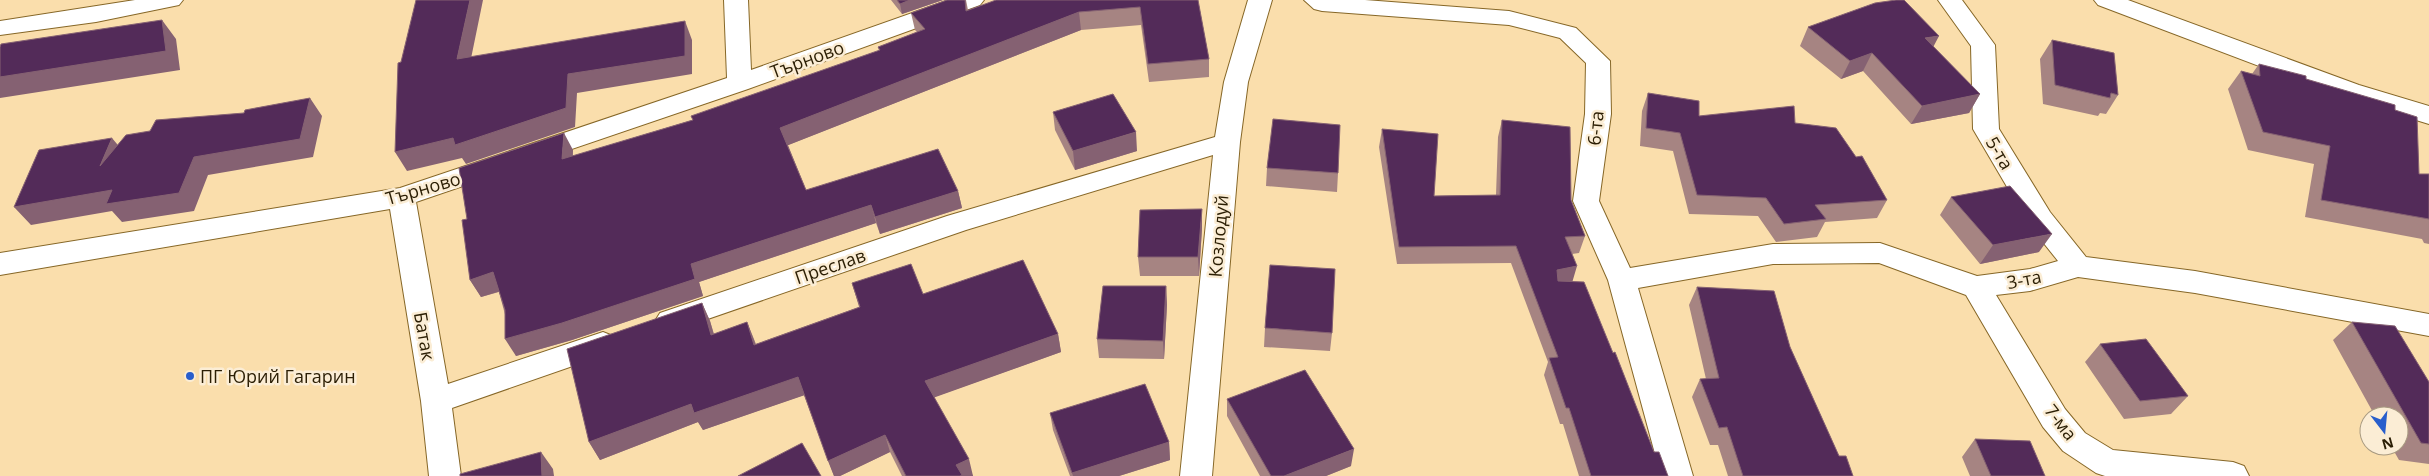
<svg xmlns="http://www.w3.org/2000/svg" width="2429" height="476" font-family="'Open Sans',sans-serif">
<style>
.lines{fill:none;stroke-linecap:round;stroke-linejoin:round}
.minor-casing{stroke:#866727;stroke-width:2}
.minor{fill:#fff;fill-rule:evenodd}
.wall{fill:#a68482}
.shaded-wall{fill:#856172}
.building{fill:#532b59;stroke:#856172}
.poi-dot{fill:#285ecc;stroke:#fbedd5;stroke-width:2}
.labels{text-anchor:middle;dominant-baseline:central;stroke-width:5;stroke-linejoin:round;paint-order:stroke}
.street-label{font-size:18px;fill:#2b1e04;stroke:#fbedd5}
.poi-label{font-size:18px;fill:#2b1e04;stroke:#fbedd5;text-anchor:start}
</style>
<rect width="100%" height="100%" fill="#fadeac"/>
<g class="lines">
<g class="minor-casing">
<path id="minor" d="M135 0H183L179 5 96 22 0 35V21Z
M724 0H748L751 70 949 0H984L980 5 748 89 416 202 448 384 603 332 613 336 618 344 613 352 452 408 461 476H429L421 401 390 209 0 275V253L400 188 727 78Z
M1248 0H1272L1248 82 1240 142 1212 476H1180L1213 155 966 230 670 332 660 329 655 321 660 313 947 216 1215 137 1224 82Z
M1304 0H1365L1509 11 1576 28 1610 61 1611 114 1599 201 1630 268 1773 244 1880 243 1977 276 2030 269 2058 261 2030 226 1973 129 1971 46 1938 0H1962L1995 45 1999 129 2050 212 2086 257 2195 271 2429 314V336L2195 293 2078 277 2030 291 1996 295 2065 409 2085 433 2113 450 2233 462 2244 466 2249 476H2105L2096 473 2063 451 2043 427 1966 295 1879 263 1773 264 1638 288 1693 476H1661L1608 280 1573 201 1585 114 1586 63 1560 38 1509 25 1322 11 1314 9Z
M2094 0H2128L2359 85 2429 106V124L2341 97 2098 5Z"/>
</g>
<use href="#minor" class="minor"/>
</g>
<path class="wall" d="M891 0H943L902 14Z
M947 0H966L968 10 1198 0 1209 59V77L1149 82 1141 25 1081 30 788 145 806 190 958 191 962 208 880 234 876 223 699 282 703 296 572 340 516 356 499 292 481 297 470 280 467 219 573 150V156L692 120 879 51 878 47 917 32 915 30 911 13Z
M1808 27 1933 47 1980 94 1969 113 1911 124 1863 71 1841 79 1800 46Z
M2052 40 2118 95 2106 114 2100 113 2098 116 2043 104 2040 59Z
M2259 64 2306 79 2395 110 2419 174H2429V244L2424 243 2422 239 2305 217 2314 164 2248 150 2228 89 2241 71 2252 74Z
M1648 93 1699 116 1856 157 1887 200 1877 218 1825 222 1817 237 1776 242 1758 216 1689 214 1673 151 1640 146 1642 111Z
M1053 112 1137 151 1075 170 1055 130Z
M1502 120 1571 200 1585 236 1579 253 1572 254V282L1654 452 1668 476H1579L1563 424H1560L1544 375 1548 362 1511 263 1397 264 1379 147 1382 129 1434 196 1496 195 1498 137Z
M1267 168 1338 173 1337 192 1266 186Z
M1951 197 2039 252 1980 264 1940 215Z
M1202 228 1199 276H1140L1138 257Z
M852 283 923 294 1058 334 1061 352 934 397 973 476H902L890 452 840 476H834L804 395 703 430 698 422 600 460 589 442 702 303 710 321 714 334 747 322 756 344 859 307Z
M1166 286 1167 305 1164 359 1099 358 1097 339Z
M1697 287 1790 347 1839 456 1853 476H1728L1718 445H1710L1692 397 1700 379H1706L1689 305Z
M2352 322 2429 382V464L2399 460 2391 446H2399V416H2375L2333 340Z
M1265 328 1332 333 1330 351 1264 347Z
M2100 344 2188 396 2171 414 2124 419 2085 362Z
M1227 399 1351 466 1326 476H1260L1227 416Z
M1050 413 1169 442 1170 460 1119 476H1070L1053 430Z
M1975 439 2045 476H1970L1962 457Z"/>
<path class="shaded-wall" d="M470 0H483L467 78 457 59Z
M910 0H943L902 14 900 4Z
M1079 12 1081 30 786 146 780 128Z
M162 20 176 39 180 70 0 98V77Z
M685 21 692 40V74L577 93 575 127 466 164 462 158 407 171 395 152Z
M1939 36 1929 55 1925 38Z
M1872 53 1863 71 1841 79 1850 61Z
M1980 94 1969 113 1911 124 1922 106Z
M310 98 322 116 313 157 208 175 194 211 122 222 112 211 31 225 14 207Z
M1136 132 1137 151 1075 170 1073 151Z
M564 133 573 150 571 177 562 159Z
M112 138 127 156 100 166Z
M958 191 962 208 880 234 875 217Z
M871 205 876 223 699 282 703 296 572 340 516 356 505 339 691 264Z
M1202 209V228L1199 276 1198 257Z
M2052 234 2039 252 1980 264 1993 245Z
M1577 266 1572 283 1552 287 1557 270Z
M493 272 504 290 481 297 470 280Z
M1166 286 1167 305 1164 359 1163 341Z
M702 303 710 321 719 353 711 335Z
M747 322 754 340 761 362 754 345Z
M1058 334 1061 352 930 399 925 381Z
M798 377 805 395 703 430 698 422 600 460 589 442 691 404Z
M885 435 890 452 840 476H834L828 461Z
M1169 442 1170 460 1119 476H1073L1072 473Z
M1354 449 1351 466 1326 476H1284Z
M541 452 553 469 554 476H542Z
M969 459 973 476H959L956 465Z"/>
<path class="building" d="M416 0H470L457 59 685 21V56L568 74 566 108 455 145 453 138 395 152 398 63 401 62Z
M897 0H910L900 4Z
M947 0H965L966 11 996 0H1198L1209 59 1148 64 1140 7 1079 12 780 128 806 190 938 149 958 191 875 217 871 205 691 264 695 279 562 323 505 339V310L493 272 470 280 462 220 467 219 459 168 564 133 562 159 693 120 691 116 880 50 878 47 925 29 911 13Z
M1896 0H1904L1939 36 1925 38 1980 94 1922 106 1872 53 1850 61 1808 27 1875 3Z
M162 20 166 51 0 77V47L1 44Z
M2052 40 2114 53 2118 95 2111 93 2110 98 2055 85Z
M2259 64 2306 76V79L2395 105V110L2417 117 2419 174H2429V219L2321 200 2330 146 2263 132 2241 71 2260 76Z
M1648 93 1699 101V116L1794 106 1795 123 1836 128 1856 157 1862 156 1887 200 1815 205 1826 219 1784 224 1766 198 1697 195 1680 133 1646 128Z
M1113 94 1136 132 1073 151 1053 112Z
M310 98 300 139 194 157 179 193 106 204 112 190 14 207 39 150 112 138 100 166 126 135 150 131 156 120 244 113 245 110Z
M1273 119 1340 125 1338 173 1267 168Z
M1502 120 1570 127 1571 200 1585 236 1565 237 1577 266 1557 270 1558 281 1584 282 1613 353 1615 352 1654 452H1659L1668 476H1591L1569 408H1566L1549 358 1558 357 1516 246 1399 247 1382 129 1438 134 1434 196 1500 195Z
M2010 186 2052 234 1993 245 1951 197Z
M1202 209 1198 257H1138L1140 210Z
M1023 260 1058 334 925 381 969 459 956 465 962 475 960 476H906L885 435 828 461 798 377 694 413 691 404 589 442 567 349 702 303 711 335 747 322 754 345 860 307 852 283 911 264 923 294Z
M1270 265 1335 269 1332 333 1265 328Z
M1103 286H1166L1163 341 1097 339Z
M1697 287 1774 291 1790 347 1839 456H1846L1853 476H1743L1727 427 1719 428 1700 379 1719 378Z
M2352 322 2395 326 2429 382V444L2421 443Z
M2146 339 2188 396 2140 401 2100 344Z
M1305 370 1354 449 1284 476H1271L1227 399Z
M1145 384 1169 442 1072 473 1050 413Z
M1975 439 2030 441 2045 476H1991Z
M802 443 821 476H738Z
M541 452 542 476H460V474Z"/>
<circle class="poi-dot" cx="190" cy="376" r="5"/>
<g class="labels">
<g class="street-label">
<text transform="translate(807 59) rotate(-20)">Търново</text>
<text transform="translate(1595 128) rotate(-84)">6-та</text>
<text transform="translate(2000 153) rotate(59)">5-та</text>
<text transform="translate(423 188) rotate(-16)">Търново</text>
<text transform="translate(1218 236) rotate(-85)">Козлодуй</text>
<text transform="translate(830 266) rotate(-19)">Преслав</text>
<text transform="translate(2024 279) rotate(-11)">3-та</text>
<text transform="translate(425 336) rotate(80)">Батак</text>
<text transform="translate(2061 422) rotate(52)">7-ма</text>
</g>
<g class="poi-label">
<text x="200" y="376">ПГ Юрий Гагарин</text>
</g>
</g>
<g transform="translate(2384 431) rotate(164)"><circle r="24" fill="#fbedd5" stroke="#a89a81"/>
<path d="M0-4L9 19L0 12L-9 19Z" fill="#285ecc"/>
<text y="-8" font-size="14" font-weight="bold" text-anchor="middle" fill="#2b1e04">N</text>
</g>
</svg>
